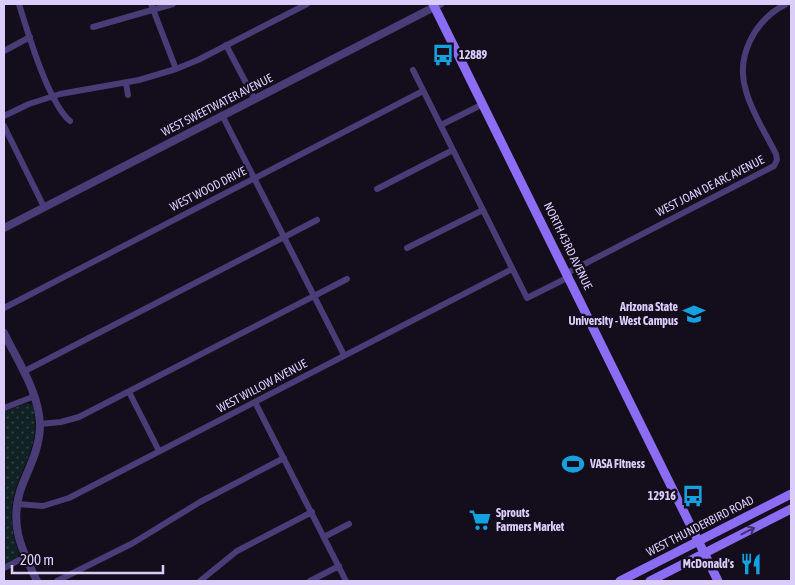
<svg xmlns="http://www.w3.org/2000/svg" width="795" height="585" font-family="'Asap Condensed',sans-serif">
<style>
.park{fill:url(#park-dots)}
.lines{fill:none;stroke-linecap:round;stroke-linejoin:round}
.minor{stroke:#4a3c77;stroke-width:6}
.tertiary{stroke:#4a3c77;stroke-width:8}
.secondary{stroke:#8b6cf2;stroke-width:9}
.oneway{stroke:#433372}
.labels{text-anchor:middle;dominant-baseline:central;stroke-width:5;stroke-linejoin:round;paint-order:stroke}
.poi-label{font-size:12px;font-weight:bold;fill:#dbccfa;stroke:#130d1c;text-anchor:start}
.street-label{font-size:12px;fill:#dbccfa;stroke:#130d1c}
</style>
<defs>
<pattern id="park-dots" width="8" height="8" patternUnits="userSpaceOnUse" patternTransform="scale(1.25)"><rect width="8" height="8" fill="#112225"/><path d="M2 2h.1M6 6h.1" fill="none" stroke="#334146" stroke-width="1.8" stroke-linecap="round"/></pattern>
</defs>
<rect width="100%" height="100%" fill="#130d1c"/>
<path class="park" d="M27 403 33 405C42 450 18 466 12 505 10 523 14 538 19 555L16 558 4 564V412Z"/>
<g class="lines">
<path class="minor" d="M19 4C28 33 48 102 70 121
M151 4 176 69
M93 27 173 4
M226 45 254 98
M4 51 30 37
M413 70 527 298 569 277
M126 83 128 95
M222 115 344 355
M4 116 29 104 60 94 139 80 176 69 198 60 307 4
M441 125 483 104
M4 126 44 207
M377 189 453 150
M407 248 483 210
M567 273 774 166 777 160 776 154C766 134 752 113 746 91 735 56 755 20 786 4
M4 308 423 91
M23 372 317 220
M129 392 159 451
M255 402 346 581
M4 408 35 396
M40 424 61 422 79 417 347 279
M17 504 43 506 69 498 512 269
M324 537 349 524
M4 568 25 557
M57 581 133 543 200 502 284 458
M200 581 237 551 312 512
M310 581 339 566"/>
<path class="tertiary" d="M4 228 440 4
M4 333C18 362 39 392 40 425 40 446 31 464 23 483 8 521 20 547 37 581"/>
<path class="secondary" d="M433 4 718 581
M620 581 791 494
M650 581 791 509"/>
</g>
<defs><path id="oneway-shaft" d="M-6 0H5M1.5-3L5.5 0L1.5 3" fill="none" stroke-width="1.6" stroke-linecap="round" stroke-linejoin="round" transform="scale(1.25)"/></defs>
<use class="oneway" href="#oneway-shaft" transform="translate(748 531) rotate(-27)"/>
<defs>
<g id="bus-bare" transform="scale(1.725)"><path d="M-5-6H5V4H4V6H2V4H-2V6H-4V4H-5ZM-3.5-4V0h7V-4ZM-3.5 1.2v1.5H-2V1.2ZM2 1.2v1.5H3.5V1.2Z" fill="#14a1df" stroke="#130d1c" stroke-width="2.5" paint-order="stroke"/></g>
<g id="university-bare" transform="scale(1.725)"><path d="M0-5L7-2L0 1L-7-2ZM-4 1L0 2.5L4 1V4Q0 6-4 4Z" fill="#14a1df" stroke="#130d1c" stroke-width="2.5" paint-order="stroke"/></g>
<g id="stadium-bare" transform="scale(1.725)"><path d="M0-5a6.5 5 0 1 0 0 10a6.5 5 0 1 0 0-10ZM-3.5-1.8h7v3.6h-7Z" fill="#14a1df" stroke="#130d1c" stroke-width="2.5" paint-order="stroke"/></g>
<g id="supermarket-bare" transform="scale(1.725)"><path d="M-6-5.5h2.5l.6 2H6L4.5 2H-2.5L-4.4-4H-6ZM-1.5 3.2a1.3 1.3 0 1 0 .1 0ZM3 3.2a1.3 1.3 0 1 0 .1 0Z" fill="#14a1df" stroke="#130d1c" stroke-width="2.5" paint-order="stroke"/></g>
<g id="restaurant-bare" transform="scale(1.725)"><path d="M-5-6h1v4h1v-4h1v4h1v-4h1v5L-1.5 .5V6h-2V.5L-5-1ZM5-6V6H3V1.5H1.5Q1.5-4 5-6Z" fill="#14a1df" stroke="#130d1c" stroke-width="2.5" paint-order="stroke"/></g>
</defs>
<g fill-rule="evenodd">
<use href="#bus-bare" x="443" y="55"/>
<use href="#university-bare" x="694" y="314"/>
<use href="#stadium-bare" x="573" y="464"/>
<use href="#bus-bare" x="693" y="496"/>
<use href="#supermarket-bare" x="480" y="520"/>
<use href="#restaurant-bare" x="751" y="564"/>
</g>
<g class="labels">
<g class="poi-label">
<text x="459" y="55">12889</text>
<text x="678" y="307" text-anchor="end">Arizona State<tspan x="678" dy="14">University - West Campus</tspan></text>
<text x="590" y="464">VASA Fitness</text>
<text x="676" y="496" text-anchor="end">12916</text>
<text x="496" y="513">Sprouts<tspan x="496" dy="14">Farmers Market</tspan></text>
<text x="734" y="564" text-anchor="end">McDonald's</text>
</g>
<g class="street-label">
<text transform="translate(217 105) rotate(-27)">WEST SWEETWATER AVENUE</text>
<text transform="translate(710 186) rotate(-27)">WEST JOAN DE ARC AVENUE</text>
<text transform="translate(208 189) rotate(-27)">WEST WOOD DRIVE</text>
<text transform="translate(568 246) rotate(64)">NORTH 43RD AVENUE</text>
<text transform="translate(262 386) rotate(-28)">WEST WILLOW AVENUE</text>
<text transform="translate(700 526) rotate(-27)">WEST THUNDERBIRD ROAD</text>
</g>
</g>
<rect width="795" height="585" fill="none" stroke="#dbccfa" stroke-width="10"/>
<path d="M12 565v8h151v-8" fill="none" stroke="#dbccfa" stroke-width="2.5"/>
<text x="20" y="565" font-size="15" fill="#dbccfa" stroke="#130d1c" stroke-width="4" paint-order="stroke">200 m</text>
</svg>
